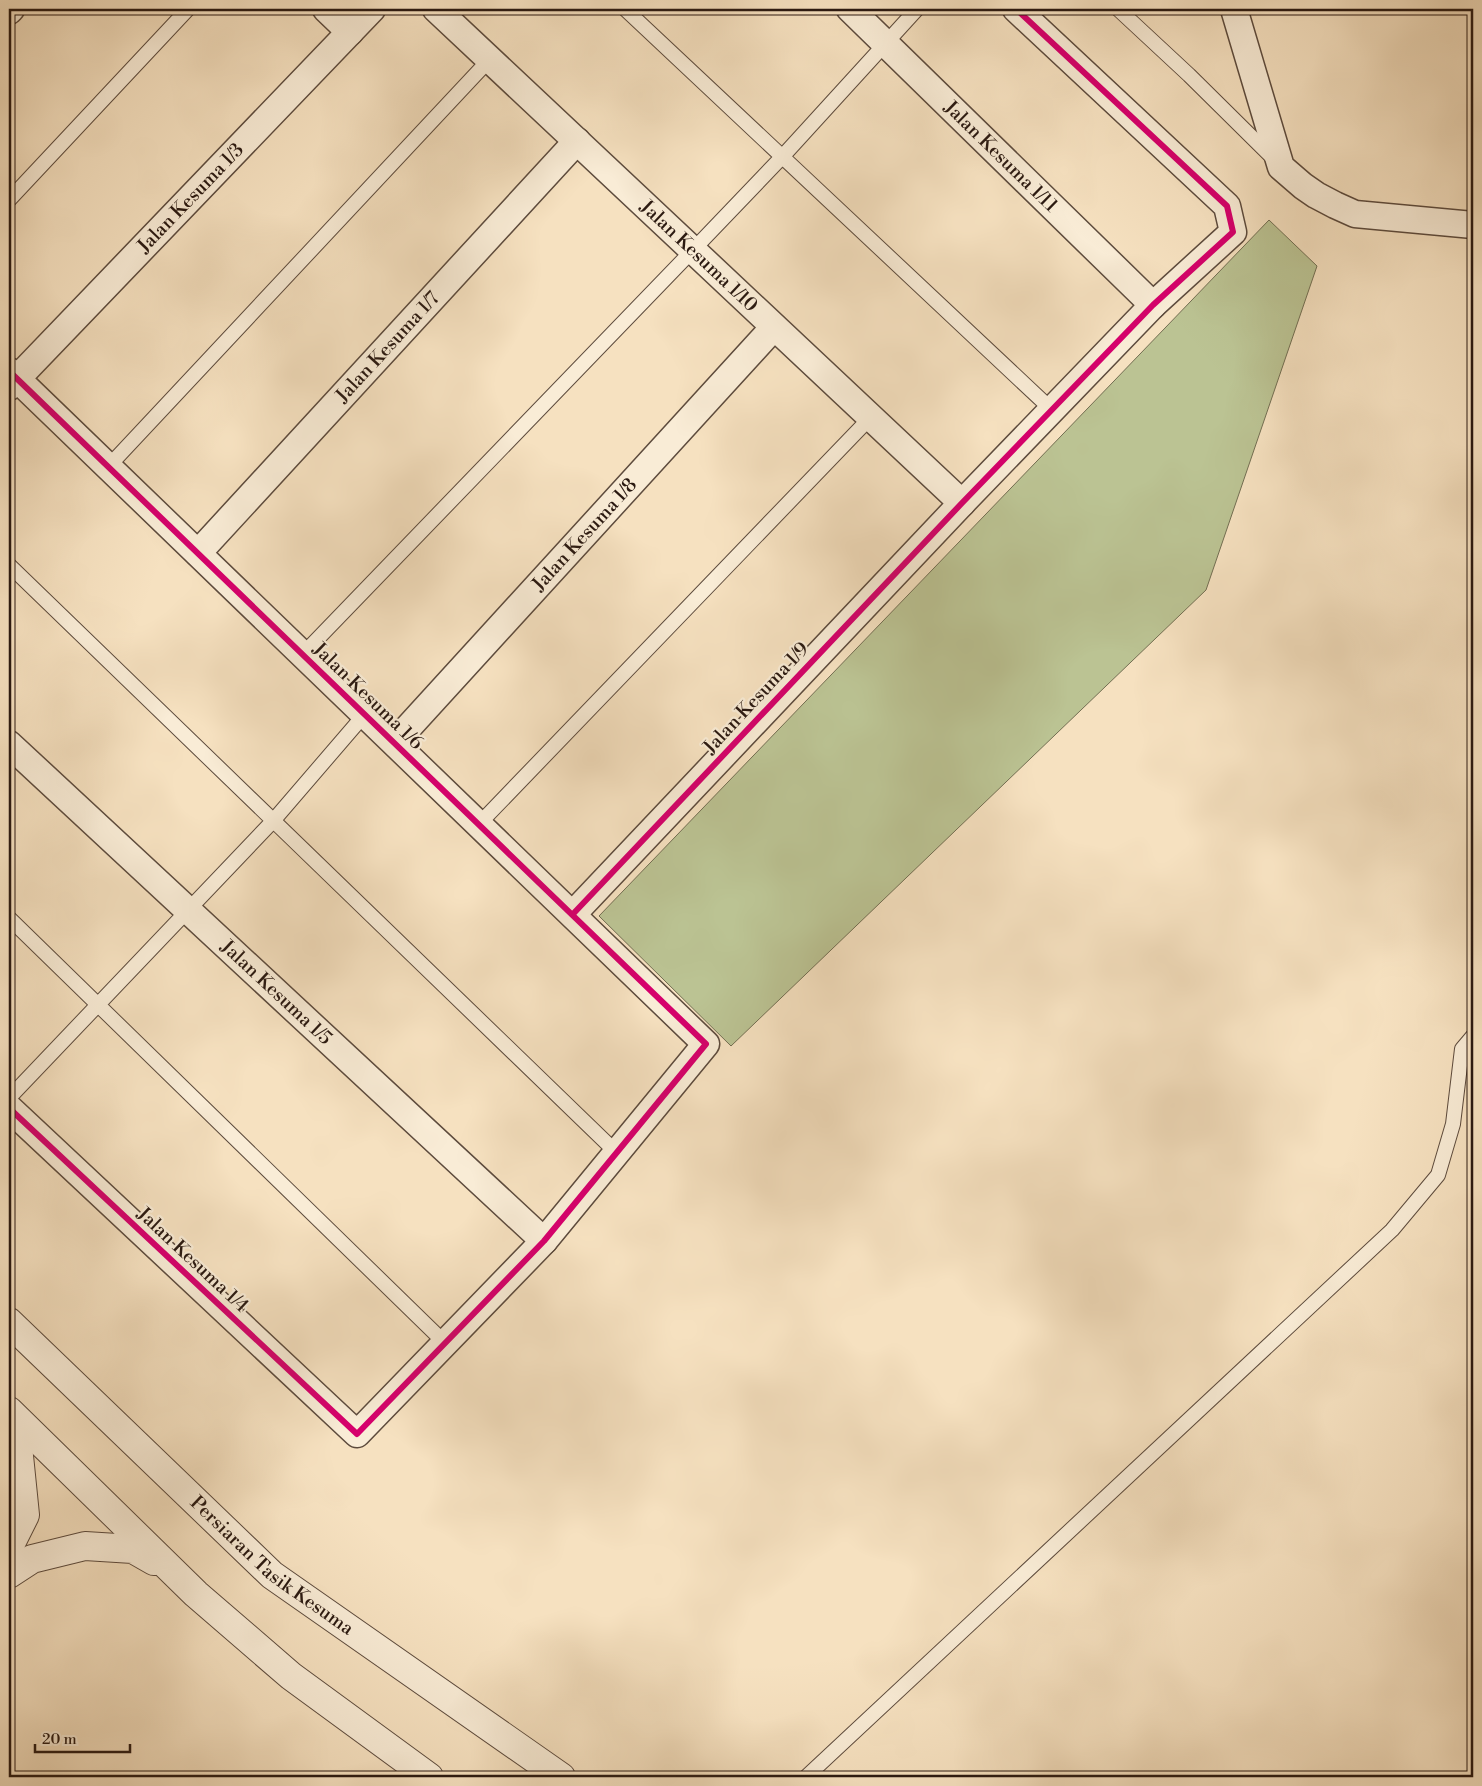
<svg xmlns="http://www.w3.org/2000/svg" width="1482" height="1786" font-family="'Libre Bodoni',serif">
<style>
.green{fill:#bbc393;stroke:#726e52}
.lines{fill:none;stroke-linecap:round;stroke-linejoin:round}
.service-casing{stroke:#5d4b3d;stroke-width:16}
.minor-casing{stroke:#5d4b3d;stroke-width:29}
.tertiary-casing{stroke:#5d4b3d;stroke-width:30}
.service{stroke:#f9ecd6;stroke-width:14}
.minor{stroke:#f9ecd6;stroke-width:26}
.tertiary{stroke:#f9ecd6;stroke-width:28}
.cycleway-casing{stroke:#f9ecd6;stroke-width:9}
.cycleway{stroke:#d6006c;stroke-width:6}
.labels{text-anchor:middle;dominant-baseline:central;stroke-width:4.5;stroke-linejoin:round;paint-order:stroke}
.street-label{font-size:19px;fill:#2a1911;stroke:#f9ecd6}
</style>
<rect width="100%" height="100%" fill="#f6e1c0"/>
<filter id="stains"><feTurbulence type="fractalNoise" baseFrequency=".004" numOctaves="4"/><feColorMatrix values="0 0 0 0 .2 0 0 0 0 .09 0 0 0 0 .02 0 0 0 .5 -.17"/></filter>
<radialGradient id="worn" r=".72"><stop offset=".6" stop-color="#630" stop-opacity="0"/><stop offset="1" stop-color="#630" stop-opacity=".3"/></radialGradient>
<path class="green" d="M1269 220 1317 266 1206 590 731 1046 599 916Z"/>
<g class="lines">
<g class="service-casing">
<path id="service" d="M625 9 1052 410
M1118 9 1189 75 1274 159
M9 200 188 9
M108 467 490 59
M9 565 617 1153
M303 654 693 250 782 157 917 9
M479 824 870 418
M9 918 445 1343
M9 1098 273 821 365 714
M806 1777 1392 1230 1438 1175 1453 1124 1462 1049 1473 1036"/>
</g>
<g class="minor-casing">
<g id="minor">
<path d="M326 9 350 32"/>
<path id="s1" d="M436 9 962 503"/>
<path id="s2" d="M850 9 1153 305"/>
<path d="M1234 9 1281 167 1303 186 1316 195 1335 205 1355 214 1473 225"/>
<path d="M9 11 11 9"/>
<path d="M9 371 706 1044 544 1241 357 1434 9 1108"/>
<path id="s3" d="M9 387 372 9"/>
<path id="s4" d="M198 553 577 141"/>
<path id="s5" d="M395 742 774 327"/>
<path id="s6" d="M9 744 544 1241"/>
<path d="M573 914 962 503 1153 305 1233 232 1227 206 1016 9"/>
</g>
</g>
<g class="tertiary-casing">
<g id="tertiary">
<path id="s7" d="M9 1322 272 1575 561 1777"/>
<path d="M9 1411 196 1594 291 1676 429 1777"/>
<path d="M9 1428 18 1446 25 1515 9 1547"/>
<path d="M9 1574 32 1559 85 1546 133 1549 154 1561"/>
</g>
</g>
<use href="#service" class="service"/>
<use href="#minor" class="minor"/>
<use href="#tertiary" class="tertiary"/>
<g class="cycleway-casing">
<path id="cycleway" d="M9 371 706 1044 544 1241 357 1434 9 1108
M573 914 962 503 1153 305 1233 232 1227 206 1016 9"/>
</g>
<use href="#cycleway" class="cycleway"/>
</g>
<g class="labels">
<g class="street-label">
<text stroke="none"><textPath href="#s2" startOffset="211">Jalan Kesuma 1/11</textPath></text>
<text stroke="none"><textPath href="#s3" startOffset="262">Jalan Kesuma 1/3</textPath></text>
<text stroke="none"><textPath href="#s1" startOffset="361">Jalan Kesuma 1/10</textPath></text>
<text stroke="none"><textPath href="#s4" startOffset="280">Jalan Kesuma 1/7</textPath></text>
<text stroke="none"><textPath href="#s5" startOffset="281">Jalan Kesuma 1/8</textPath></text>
<text transform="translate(368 696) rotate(44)">Jalan Kesuma 1/6</text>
<text transform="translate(756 698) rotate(-47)">Jalan Kesuma 1/9</text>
<text stroke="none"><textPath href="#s6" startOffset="365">Jalan Kesuma 1/5</textPath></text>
<text transform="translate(193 1260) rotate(43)">Jalan Kesuma 1/4</text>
<text stroke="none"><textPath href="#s7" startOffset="359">Persiaran Tasik Kesuma</textPath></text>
</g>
</g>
<rect width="1482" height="1786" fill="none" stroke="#f6e1c0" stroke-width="30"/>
<rect x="10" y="10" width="1462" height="1766" fill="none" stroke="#2a1911" stroke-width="2.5"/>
<rect x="15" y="15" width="1452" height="1756" fill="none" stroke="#2a1911"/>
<path d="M35 1744v8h95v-8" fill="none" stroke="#2a1911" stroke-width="2.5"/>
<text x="42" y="1744" font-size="15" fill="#2a1911" stroke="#f9ecd6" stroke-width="4" paint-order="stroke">20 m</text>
<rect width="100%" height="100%" filter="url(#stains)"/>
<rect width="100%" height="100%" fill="url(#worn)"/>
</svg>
